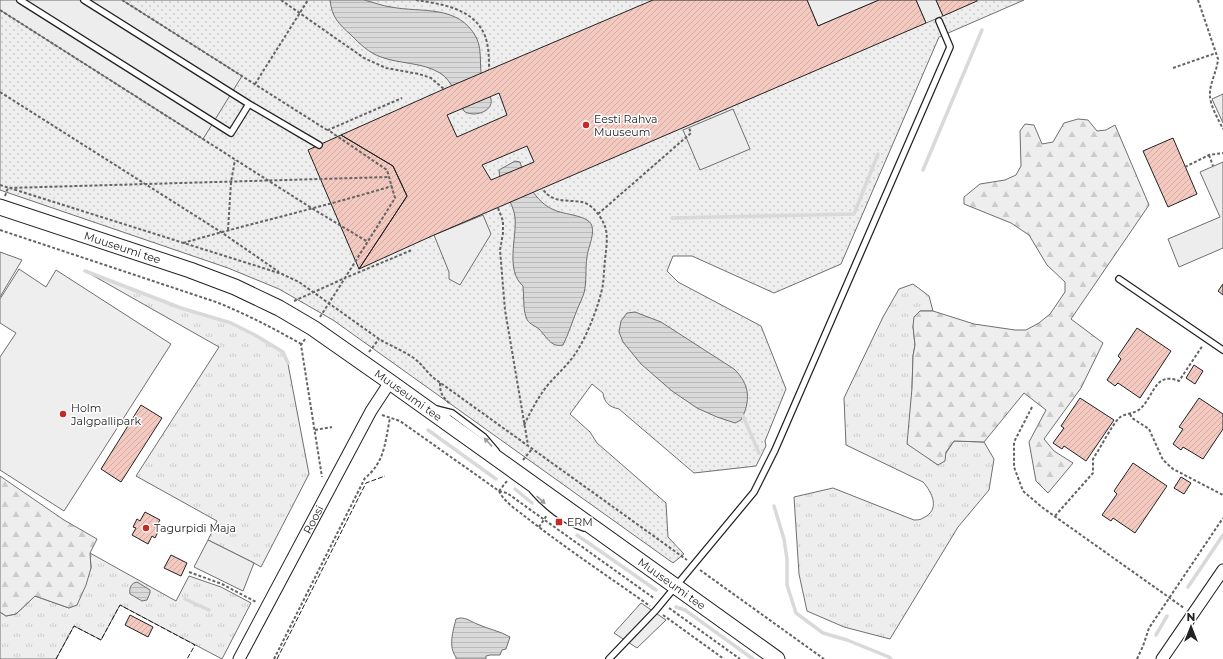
<svg xmlns="http://www.w3.org/2000/svg" width="1223" height="659" font-family="Montserrat,sans-serif">
<style>
.grass{fill:url(#grass-tufts);stroke:#6f6f6f}
.forest{fill:url(#forest-firs);stroke:#6f6f6f}
.park{fill:url(#park-dots);stroke:#6f6f6f}
.garden{fill:#eee;stroke:#6f6f6f}
.parking{fill:#ededed;stroke:#6f6f6f}
.water{fill:url(#water-rules);stroke:#6f6f6f}
.lines{fill:none;stroke-linecap:round;stroke-linejoin:round}
.stream{stroke:#d9d9d9;stroke-width:3.5}
.building{fill:url(#building-hatch);stroke:#222;fill-rule:evenodd}
.lane-casing{stroke:#222;stroke-width:8}
.street-casing{stroke:#222;stroke-width:13}
.secondary-casing{stroke:#222;stroke-width:17}
.path{stroke:#646464;stroke-width:2;stroke-dasharray:3 2;stroke-linecap:butt}
.lane{stroke:#fff;stroke-width:5.5}
.street{stroke:#fff;stroke-width:11}
.secondary{stroke:#fff;stroke-width:15}
.fence{stroke:#222;stroke-width:1;stroke-dasharray:5 2;stroke-linecap:butt}
.oneway{fill:#9c9c9c}
.poi-dot{fill:#c62828;stroke:#fff;stroke-width:1.5}
.labels{text-anchor:middle;dominant-baseline:central;stroke-width:3;stroke-linejoin:round;paint-order:stroke}
.poi-label{font-size:11px;fill:#222;stroke:#fff;text-anchor:start}
.street-label{font-size:11px;fill:#222;stroke:#fff}
</style>
<defs>
<pattern id="grass-tufts" width="24" height="20" patternUnits="userSpaceOnUse"><rect width="24" height="20" fill="#eee"/><path d="M3 7l-1-3M5 7V3M7 7l1-3M15 17l-1-3M17 17v-4M19 17l1-3" fill="none" stroke="#ccc"/></pattern>
<pattern id="forest-firs" width="22" height="20" patternUnits="userSpaceOnUse"><rect width="22" height="20" fill="#eee"/><path d="M5 1l3.5 6h-7zM16 11l3.5 6h-7z" fill="#ccc"/></pattern>
<pattern id="park-dots" width="8" height="8" patternUnits="userSpaceOnUse"><rect width="8" height="8" fill="#eee"/><path d="M2 2h.1M6 6h.1" fill="none" stroke="#ccc" stroke-width="1.8" stroke-linecap="round"/></pattern>
<pattern id="water-rules" width="6" height="5" patternUnits="userSpaceOnUse"><rect width="6" height="5" fill="#d9d9d9"/><path d="M0 2.5h6" fill="none" stroke="#bababa"/></pattern>
<pattern id="building-hatch" width="6" height="6" patternUnits="userSpaceOnUse"><rect width="6" height="6" fill="#f3c9c0"/><path d="M-1 1l2-2M0 6l6-6M5 7l2-2" fill="none" stroke="#d0aca5"/></pattern>
</defs>
<rect width="100%" height="100%" fill="#fff"/>
<path class="grass" d="M85 271 181 308 231 323 255 335 283 352 288 364 309 474 261 567 254 563 208 540 217 521 136 476 219 347Z
M913 284 929 296 933 311H920L913 326 915 345 913 356 912 388 928 458 938 465 954 441 984 442 994 459 989 490 958 527 890 639 844 627 807 611 799 574 794 497 833 488 914 520C916 520 921 520 923 518 941 510 932 492 923 482L846 445 844 398 883 317 899 289Z
M90 553 176 601 189 576 221 587 251 603 222 659 120 605 101 640 74 626 56 659H0V612L6 616 16 614 35 596 69 608 91 568Z"/>
<path class="forest" d="M1078 119 1088 120 1097 131 1106 130 1115 125 1149 205 1071 319 1103 343 1081 388 1044 439 1054 451 1073 463 1048 493 1036 481 1029 442 1046 410 1024 393 984 442 954 441 946 452 945 461 938 465 907 444 912 388 913 356 915 345 913 326 914 317 920 311H933L974 324 1015 330H1026L1039 323 1050 314 1065 292V282L1047 265 1029 235 1011 223 964 204V197L980 184 1005 180 1016 175 1021 166 1020 131 1025 124 1034 125 1042 144 1053 142 1064 123Z
M0 476 64 520 97 539 90 553 91 568 86 585 77 605 69 608 35 596 16 614 6 616 0 612Z"/>
<path class="park" d="M0 0H1024L939 37 841 264 774 293 692 256H673L667 271 678 282 761 326 786 389 765 441 766 446 756 466 694 473 619 409C609 407 604 402 603 393L592 384 570 414 590 432 597 443 666 503 668 537 684 554 673 563 333 320 279 289 228 268 0 190Z"/>
<path class="garden" d="M19 269 46 287 56 270 171 344 64 511 0 470V357L16 333 0 323V299Z"/>
<path class="parking" d="M0 0H122L242 76 203 139 0 10Z
M807 0H879L818 26Z
M916 0H936L943 16 926 23Z
M1223 94V123L1212 99Z
M733 109 750 149 700 170 683 130Z
M1223 162V248L1179 267 1168 239 1220 217 1200 172Z
M483 215 491 234 460 285 449 279V272L434 235Z
M0 252 22 260 0 297Z
M208 540 254 563 243 591 194 567Z
M641 603 666 620 637 648 614 633Z"/>
<path class="water" d="M330 0C341 0 353 0 364 0 373 2 382 6 391 7 421 13 458 4 476 37 484 51 477 73 485 88 487 91 490 95 491 99 494 112 472 118 464 111 458 99 452 80 440 73 422 62 399 64 381 57 369 53 360 44 351 35 339 24 332 18 330 0Z
M515 161 520 162C526 183 537 206 560 212 567 214 581 216 587 220 599 227 588 246 587 257 585 269 587 281 584 293 582 299 579 305 577 310 572 322 569 333 563 345 551 348 546 336 539 329 534 325 528 324 526 317 523 308 524 296 523 286 505 270 517 238 515 217 513 201 499 187 499 170Z
M635 312 661 322 734 369C750 384 751 401 741 420L735 423 717 417 697 408 672 391 641 364 623 342 619 332 621 321 627 313Z
M137 582 150 590V593L147 600 142 601 130 594C129 588 131 583 137 582Z
M460 618C467 618 470 621 477 624 488 629 500 631 510 637L506 649 502 650 500 655H490L486 656V659H456V657C448 647 453 631 456 619Z"/>
<g class="lines">
<path class="stream" d="M923 170 982 30
M672 218 854 214 878 154
M85 271 181 308 231 323 255 335 283 352 288 363
M743 416 759 453
M428 430 496 479
M515 489 532 503
M774 506 784 539 787 559V585L796 613 823 633 847 640 889 657 891 659
M577 535 656 590
M1188 587 1223 535
M185 599 209 610
M676 607 685 610 753 659
M1156 635 1167 616"/>
</g>
<path class="building" d="M653 0H807L818 26 879 0H916L926 23 434 235 359 269 407 196 393 166 341 135 444 89ZM499 93 507 115 457 137 447 115ZM527 146 534 162 491 180 482 165Z
M936 0H977V1L943 16Z
M341 135 393 166 407 196 359 269 308 150Z
M1173 138 1197 194 1168 207 1143 151Z
M1223 284V295L1218 291Z
M1137 328 1171 351 1140 398 1118 383 1115 386 1107 380 1121 359 1118 356Z
M1194 365 1203 371 1195 384 1186 378Z
M1080 398 1114 420 1086 461 1064 446 1062 449 1053 443 1064 428 1061 426Z
M1199 398 1223 414V429L1203 459 1183 447 1181 450 1173 444 1183 429 1179 427Z
M141 405 162 418 121 482 101 469Z
M1133 463 1167 486 1135 533 1113 518 1111 521 1102 515 1117 494 1114 491Z
M1181 477 1191 483 1184 494 1174 488Z
M145 512 160 520 155 528 159 530 155 538 152 536 148 544 132 535 136 528 133 527 137 519 140 521Z
M171 555 187 563 181 576 164 568Z
M130 615 153 627 148 637 125 625Z"/>
<g class="lines">
<g class="lane-casing">
<path id="lane" d="M20 0 231 133 249 104
M84 0 249 104 319 145
M1119 279 1223 350
M436 409 452 413 484 437 496 451
M533 491C545 505 566 522 584 528
M609 659 656 610 754 492 775 450 950 47 939 21"/>
</g>
<g class="street-casing">
<g id="street">
<path id="s1" d="M239 659 371 411 390 382"/>
<path d="M1162 659 1223 570"/>
</g>
</g>
<g class="secondary-casing">
<g id="secondary">
<path id="s2" d="M0 207 190 270 235 287 279 308 313 328 390 382 777 659"/>
</g>
</g>
<path class="path" d="M122 0 327 130
M281 0 364 58 386 68 419 74 431 78 444 89
M416 0C441 4 474 8 485 36 489 47 489 58 489 70
M1198 0 1218 59C1217 72 1209 84 1210 96 1210 105 1219 121 1223 129
M0 10 313 209 368 242
M1173 68 1216 53
M255 84 308 0
M0 92 221 232 279 272
M1209 155 1213 166
M1185 167 1209 155 1223 153
M0 185 282 274 299 282 379 339C391 346 404 351 415 359 423 365 427 373 435 379L687 560
M5 196 8 188 389 177
M498 208 503 221V233L500 250 505 310 528 445
M598 214 691 133 689 128
M0 230 216 302C246 314 273 328 301 344
M228 230 231 182 235 160
M183 243C252 223 323 207 392 186
M294 301 345 278 395 198 387 170 328 130 402 98
M320 317 345 278 412 250
M305 339 301 345 322 477
M369 352 379 339
M440 383C440 393 442 396 449 403
M1032 407 1014 442V467L1023 491 1043 508 1184 608
M1130 414 1132 418 1149 429 1163 460 1173 469 1223 495
M382 415 400 421 499 491 507 481
M524 425C531 411 537 399 547 386 556 375 567 366 575 354 586 339 600 303 603 284 604 276 604 268 605 260 606 249 609 234 604 224 601 217 595 209 589 205 576 196 555 208 542 188
M315 430 332 427
M523 460 532 449
M499 491 507 493 655 599
M499 491C504 502 517 510 527 518 567 549 609 577 650 606
M1055 516 1093 473V459L1096 454C1102 445 1112 425 1119 418 1124 413 1136 414 1141 408 1154 396 1155 371 1179 381L1203 345
M539 527 547 515
M700 570 824 659
M189 572 222 584 256 602
M669 608 740 659
M663 615 724 659
M274 659 365 478C385 462 385 442 390 418
M1137 659 1143 646 1149 628 1223 518"/>
<use href="#lane" class="lane"/>
<use href="#street" class="street"/>
<use href="#secondary" class="secondary"/>
<path class="fence" d="M56 659 74 626 101 640 120 605 195 645 187 659
M277 659 366 483 385 476"/>
</g>
<defs><path id="oneway-solid" d="M-6-.8H1V-3.2L6.5 0L1 3.2V.8H-6Z"/></defs>
<g class="oneway">
<use href="#oneway-solid" transform="translate(488 442) rotate(-133)"/>
<use href="#oneway-solid" transform="translate(541 500) rotate(42)"/>
</g>
<g class="poi-dot">
<circle cx="586" cy="125" r="4"/>
<circle cx="63" cy="414" r="4"/>
<rect x="555" y="518" width="8" height="8" rx="2"/>
<circle cx="146" cy="528" r="4"/>
</g>
<g class="labels">
<g class="poi-label">
<text x="594" y="119">Eesti Rahva<tspan x="594" dy="13">Muuseum</tspan></text>
<text x="71" y="408">Holm<tspan x="71" dy="13">Jalgpallipark</tspan></text>
<text x="567" y="522">ERM</text>
<text x="154" y="528">Tagurpidi Maja</text>
</g>
<g class="street-label">
<text stroke="none"><textPath href="#s2" startOffset="129">Muuseumi tee</textPath></text>
<text stroke="none"><textPath href="#s2" startOffset="453">Muuseumi tee</textPath></text>
<text stroke="none"><textPath href="#s1" startOffset="158">Roosi</textPath></text>
<text stroke="none"><textPath href="#s2" startOffset="777">Muuseumi tee</textPath></text>
</g>
</g>
<g transform="translate(1191 627)" stroke="#ffffff" stroke-width="3" paint-order="stroke">
<path d="M0-3L7 15L0 10L-7 15Z" fill="#222222"/>
<text y="-6" font-size="11" font-weight="bold" text-anchor="middle" fill="#222222">N</text>
</g>
</svg>
